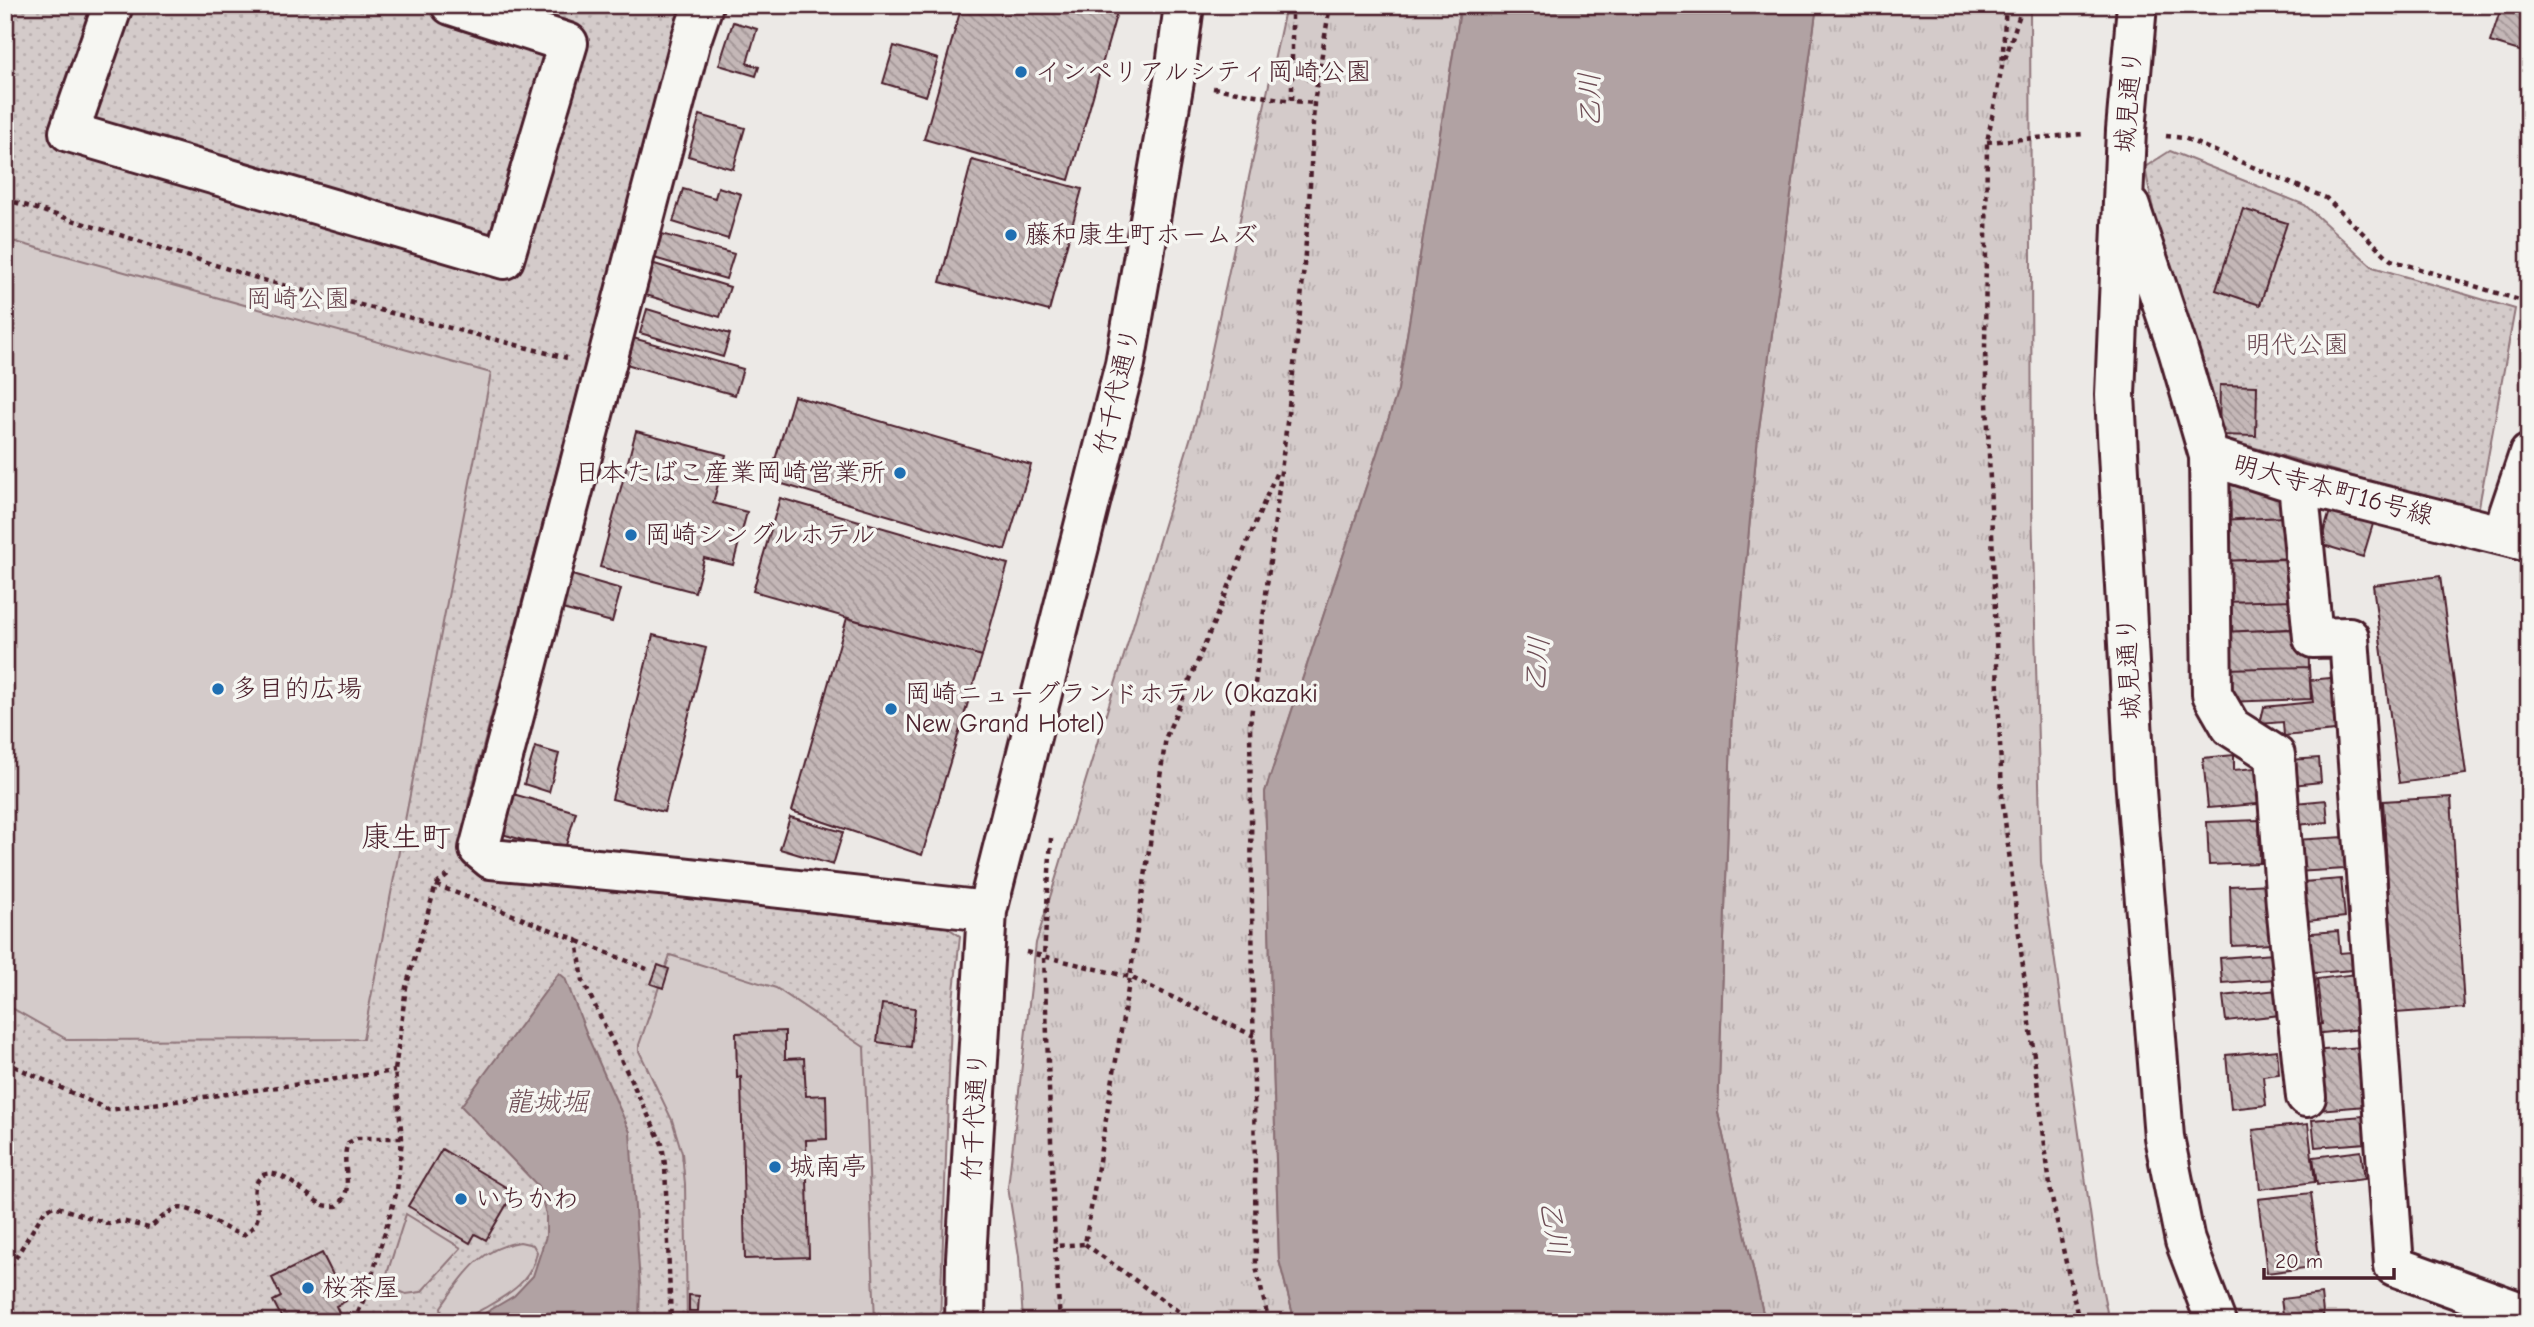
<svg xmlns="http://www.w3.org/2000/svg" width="2534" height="1327" font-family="'Comic Neue','Klee One',sans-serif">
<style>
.grass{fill:url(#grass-tufts);stroke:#8f757a;stroke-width:2}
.park{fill:url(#park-dots);stroke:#8f757a;stroke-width:2}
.garden{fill:#d4cbca;stroke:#8f757a;stroke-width:2}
.water{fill:#b1a2a3;stroke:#886e73;stroke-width:2}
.building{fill:url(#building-back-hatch);stroke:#4a1f2b;stroke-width:2}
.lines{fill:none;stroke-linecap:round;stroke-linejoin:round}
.minor-casing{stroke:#4a1f2b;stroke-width:44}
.path{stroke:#4a1f2b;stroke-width:4.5;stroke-dasharray:5 5;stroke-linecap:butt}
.minor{stroke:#f6f6f2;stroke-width:38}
.poi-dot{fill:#1f6fb2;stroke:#f6f6f2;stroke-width:2.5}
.labels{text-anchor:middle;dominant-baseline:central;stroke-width:7;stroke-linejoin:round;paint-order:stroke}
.poi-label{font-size:26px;fill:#4a1f2b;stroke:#f6f6f2;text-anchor:start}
.street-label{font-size:26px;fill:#4a1f2b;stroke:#f6f6f2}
.park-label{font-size:26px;fill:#6c4a53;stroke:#f6f6f2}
.water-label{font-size:28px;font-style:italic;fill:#6e4d55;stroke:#f6f6f2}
.quarter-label{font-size:30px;fill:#4a1f2b;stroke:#f6f6f2}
</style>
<defs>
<pattern id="grass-tufts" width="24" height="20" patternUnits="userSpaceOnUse" patternTransform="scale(1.75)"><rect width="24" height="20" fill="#d4cbca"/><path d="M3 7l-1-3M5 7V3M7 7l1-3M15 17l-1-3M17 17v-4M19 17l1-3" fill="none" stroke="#b8aeae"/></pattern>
<pattern id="park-dots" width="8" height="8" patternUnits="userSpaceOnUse" patternTransform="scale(1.75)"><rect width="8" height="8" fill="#d4cbca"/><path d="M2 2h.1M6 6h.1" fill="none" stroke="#b8aeae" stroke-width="1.8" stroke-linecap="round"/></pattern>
<pattern id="building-back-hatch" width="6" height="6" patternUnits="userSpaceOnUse" patternTransform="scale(1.75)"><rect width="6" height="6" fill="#c4b7b7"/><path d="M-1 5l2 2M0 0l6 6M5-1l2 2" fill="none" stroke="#a19495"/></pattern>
</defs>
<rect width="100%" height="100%" fill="#ece9e6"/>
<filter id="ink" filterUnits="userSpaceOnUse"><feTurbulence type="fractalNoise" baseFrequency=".0143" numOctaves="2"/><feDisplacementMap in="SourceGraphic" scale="14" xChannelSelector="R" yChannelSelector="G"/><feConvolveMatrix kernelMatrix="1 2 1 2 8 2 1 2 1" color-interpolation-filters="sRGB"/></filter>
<g filter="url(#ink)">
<path class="grass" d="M1286 5H1461L1398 390 1265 792 1279 1260 1295 1322H1023L1019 1256 1008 1187 1036 943 1199 410Z
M1817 5H2030L2032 505 2041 862 2097 1262 2109 1322H1765L1718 1113 1732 707 1758 436Z"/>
<path class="park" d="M5 5H651L685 15 605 289 469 800 465 828 479 876 892 911 945 926 960 936 951 1019 940 1322H5Z
M2170 151 2305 205 2373 267 2515 309 2478 512 2207 434 2158 237 2145 167Z"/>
<path class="garden" d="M5 239 491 373 363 1039 68 1040 5 1004Z
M670 955 776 988 864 1047 875 1322H687L685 1184 682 1153 672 1120 639 1051V1045Z
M406 1214 461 1248 421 1292 406 1294 390 1287 386 1277Z
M520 1242 533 1245 537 1252C532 1280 511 1293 488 1306 472 1315 460 1324 442 1316L441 1307C463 1276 479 1248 520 1242Z"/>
<path class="water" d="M1461 5H1817L1758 436 1732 707 1718 1113 1765 1322H1295L1279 1260 1265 792 1398 390Z
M559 973 565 978 590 1042 630 1132 640 1285 639 1322H470L514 1296 533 1276 546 1236V1214L538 1186 461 1106Z"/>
<path class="building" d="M962 5H1119L1069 180 924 139Z
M2502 5H2529V54L2490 42Z
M733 22 757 29 747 63 759 67 756 76 719 65Z
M894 46 938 59 926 96 883 83Z
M700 115 745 128 733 169 688 156Z
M972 160 1082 189 1049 311 940 282Z
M718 187 741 194 728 239 673 222 683 189 715 198Z
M2243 209 2287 223 2260 305 2216 290Z
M662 234 734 254 726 279 654 258Z
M648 262 730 287 720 317 639 293Z
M647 309 730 334 723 357 640 333Z
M633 338 743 369 735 395 626 364Z
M2220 385 2257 386 2256 436 2219 435Z
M794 396 1031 465 1005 550 769 480Z
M636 431 726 455 713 503 747 512 733 565 704 558 695 592 600 567Z
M2218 478 2284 498 2285 517 2218 520Z
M780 498 1008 564 982 656 753 591Z
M2330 511 2373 524 2363 557 2320 544Z
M2285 517 2286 559 2220 561 2218 520Z
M2295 558 2296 600 2222 602 2220 561Z
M572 575 621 589 612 622 562 609Z
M2440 576 2466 774 2399 783 2373 585Z
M2296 600 2297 629 2222 632V602Z
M847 618 982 656 922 855 792 811Z
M2308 628 2309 667 2224 669 2222 632Z
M653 635 706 648 664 812 612 799Z
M2309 667 2311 699 2225 702 2224 669Z
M2340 677 2345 730 2284 736 2283 722 2260 724 2264 707 2313 702 2310 680Z
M535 747 559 754 549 792 524 784Z
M2234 755V770L2266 767 2269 803 2208 808 2203 758Z
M2319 758 2321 782 2292 785 2290 760Z
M513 794 576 812 564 852 502 834Z
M2451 797 2464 1008 2396 1013 2383 801Z
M2326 800 2328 822 2297 825 2295 803Z
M790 817 843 832 833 865 780 849Z
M2259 820 2260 863 2209 865 2207 822Z
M2344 837 2345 869 2296 872 2295 840Z
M2341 879 2345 917 2307 921 2303 882Z
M2271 884 2273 944 2232 946 2230 886Z
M2338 931 2340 953 2351 952 2353 970 2303 974 2299 934Z
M2273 954 2276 979 2222 983 2220 958Z
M658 965 669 969 663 988 651 984Z
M2355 974 2361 1029 2303 1035 2302 1026 2322 1024 2317 979Z
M2277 990 2280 1015 2226 1021 2223 996Z
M882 1004 915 1008 911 1047 877 1042Z
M785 1031V1059L804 1058 806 1096 826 1095 827 1139 806 1140 809 1257 745 1259 741 1077 737 1078 736 1033Z
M2361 1047 2366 1106 2318 1110 2312 1051Z
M2277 1050 2279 1074 2263 1076 2266 1105 2231 1109 2226 1055Z
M2364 1116 2366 1143 2315 1147 2312 1120Z
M2308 1124 2315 1182 2260 1189 2253 1130Z
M442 1149 514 1192 486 1240 475 1234 470 1243 408 1206Z
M2361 1151 2365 1179 2317 1185 2313 1157Z
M2311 1193 2320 1266 2267 1273 2258 1199Z
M322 1253 346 1301 336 1306 340 1315 326 1322H284L273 1301 281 1297 272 1278Z
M2321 1294 2324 1322H2284L2281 1299Z
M689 1295 699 1296 698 1311H689Z"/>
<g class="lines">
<g class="minor-casing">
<path id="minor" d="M113 5 69 132 504 259 568 43 451 5
M703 5 691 40 479 849 491 859 671 876 987 911
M2137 5 2126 130 2115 395 2135 778 2164 1137 2185 1241 2216 1322
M2130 207 2178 350 2209 456 2298 484 2529 542
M2209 456 2212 694 2231 727 2275 755 2286 905 2306 1097
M2298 484 2313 638 2349 637 2394 1266 2529 1315
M2502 534 2529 454
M965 1322 966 1258 987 911 1125 364 1174 81 1184 5"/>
</g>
<path class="path" d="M1292 5V101L1314 103
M2006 5 2002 66 1987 142 1985 349 2002 796 2051 1194 2079 1322
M5 16 9 5
M2005 59 2023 5
M1213 88 1292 101
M2166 136 2184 138 2326 198 2391 260 2529 303
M1987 142 2084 134
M5 199 263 280 567 358
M1051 838 1044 957 1055 1245
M436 885 577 940 583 981 662 1144 665 1165 671 1322
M578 941 647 969
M1026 952 1130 977 1254 1036
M5 1051 18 1066
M5 1062 109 1110 395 1071
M1085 1244 1193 1322
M5 1275 45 1210 54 1206 109 1224 122 1221 149 1228C157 1222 167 1212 176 1209 191 1203 226 1232 243 1235 273 1216 247 1200 257 1182 270 1156 308 1197 321 1204 325 1206 331 1206 337 1206 357 1190 339 1164 348 1143L357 1138H402
M354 1322 367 1292 397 1191 402 1138 395 1071 406 987 436 885 448 875
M1060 1322 1055 1246 1085 1244 1130 977 1166 737 1278 469
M1269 1322 1256 1267 1250 725 1299 324 1309 206 1314 103 1330 5"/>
<use href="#minor" class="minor"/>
</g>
</g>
<g class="poi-dot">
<circle cx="1021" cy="72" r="7"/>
<circle cx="1011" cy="235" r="7"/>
<circle cx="900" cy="473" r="7"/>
<circle cx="631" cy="535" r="7"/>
<circle cx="218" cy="689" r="7"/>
<circle cx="891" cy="709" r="7"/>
<circle cx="775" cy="1167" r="7"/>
<circle cx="461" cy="1199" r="7"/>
<circle cx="308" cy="1288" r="7"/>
</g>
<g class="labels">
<g class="poi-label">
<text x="1035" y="72">インペリアルシティ岡崎公園</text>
<text x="1025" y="235">藤和康生町ホームズ</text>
<text x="886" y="473" text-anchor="end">日本たばこ産業岡崎営業所</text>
<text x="645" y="535">岡崎シングルホテル</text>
<text x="232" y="689">多目的広場</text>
<text x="905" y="694">岡崎ニューグランドホテル (Okazaki<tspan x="905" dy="30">New Grand Hotel)</tspan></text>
<text x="789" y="1167">城南亭</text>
<text x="475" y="1199">いちかわ</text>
<text x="322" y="1288">桜茶屋</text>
</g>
<g class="street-label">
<text transform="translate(2129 101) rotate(-85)">城見通り</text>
<text transform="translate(1117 391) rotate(-77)">竹千代通り</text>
<text transform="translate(2333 490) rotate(15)">明大寺本町16号線</text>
<text transform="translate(2129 668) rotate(-93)">城見通り</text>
<text transform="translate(975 1116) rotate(-87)">竹千代通り</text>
</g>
<g class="park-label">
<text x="298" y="299">岡崎公園</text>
<text x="2297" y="345">明代公園</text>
</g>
<g class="water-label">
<text transform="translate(1590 100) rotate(-91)">乙川</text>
<text transform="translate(1537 664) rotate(-85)">乙川</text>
<text x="547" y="1102">龍城堀</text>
<text transform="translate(1554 1228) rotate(80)">乙川</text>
</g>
<g class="quarter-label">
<text x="406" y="837">康生町</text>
</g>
</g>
<rect width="2534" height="1327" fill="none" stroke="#f6f6f2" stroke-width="28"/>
<rect x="14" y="14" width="2506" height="1299" fill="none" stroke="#4a1f2b" stroke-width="2.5" filter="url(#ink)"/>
<path d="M2264 1268v10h130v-10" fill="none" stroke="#4a1f2b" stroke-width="3.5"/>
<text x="2275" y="1268" font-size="21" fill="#4a1f2b" stroke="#f6f6f2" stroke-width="5" paint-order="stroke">20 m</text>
</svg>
